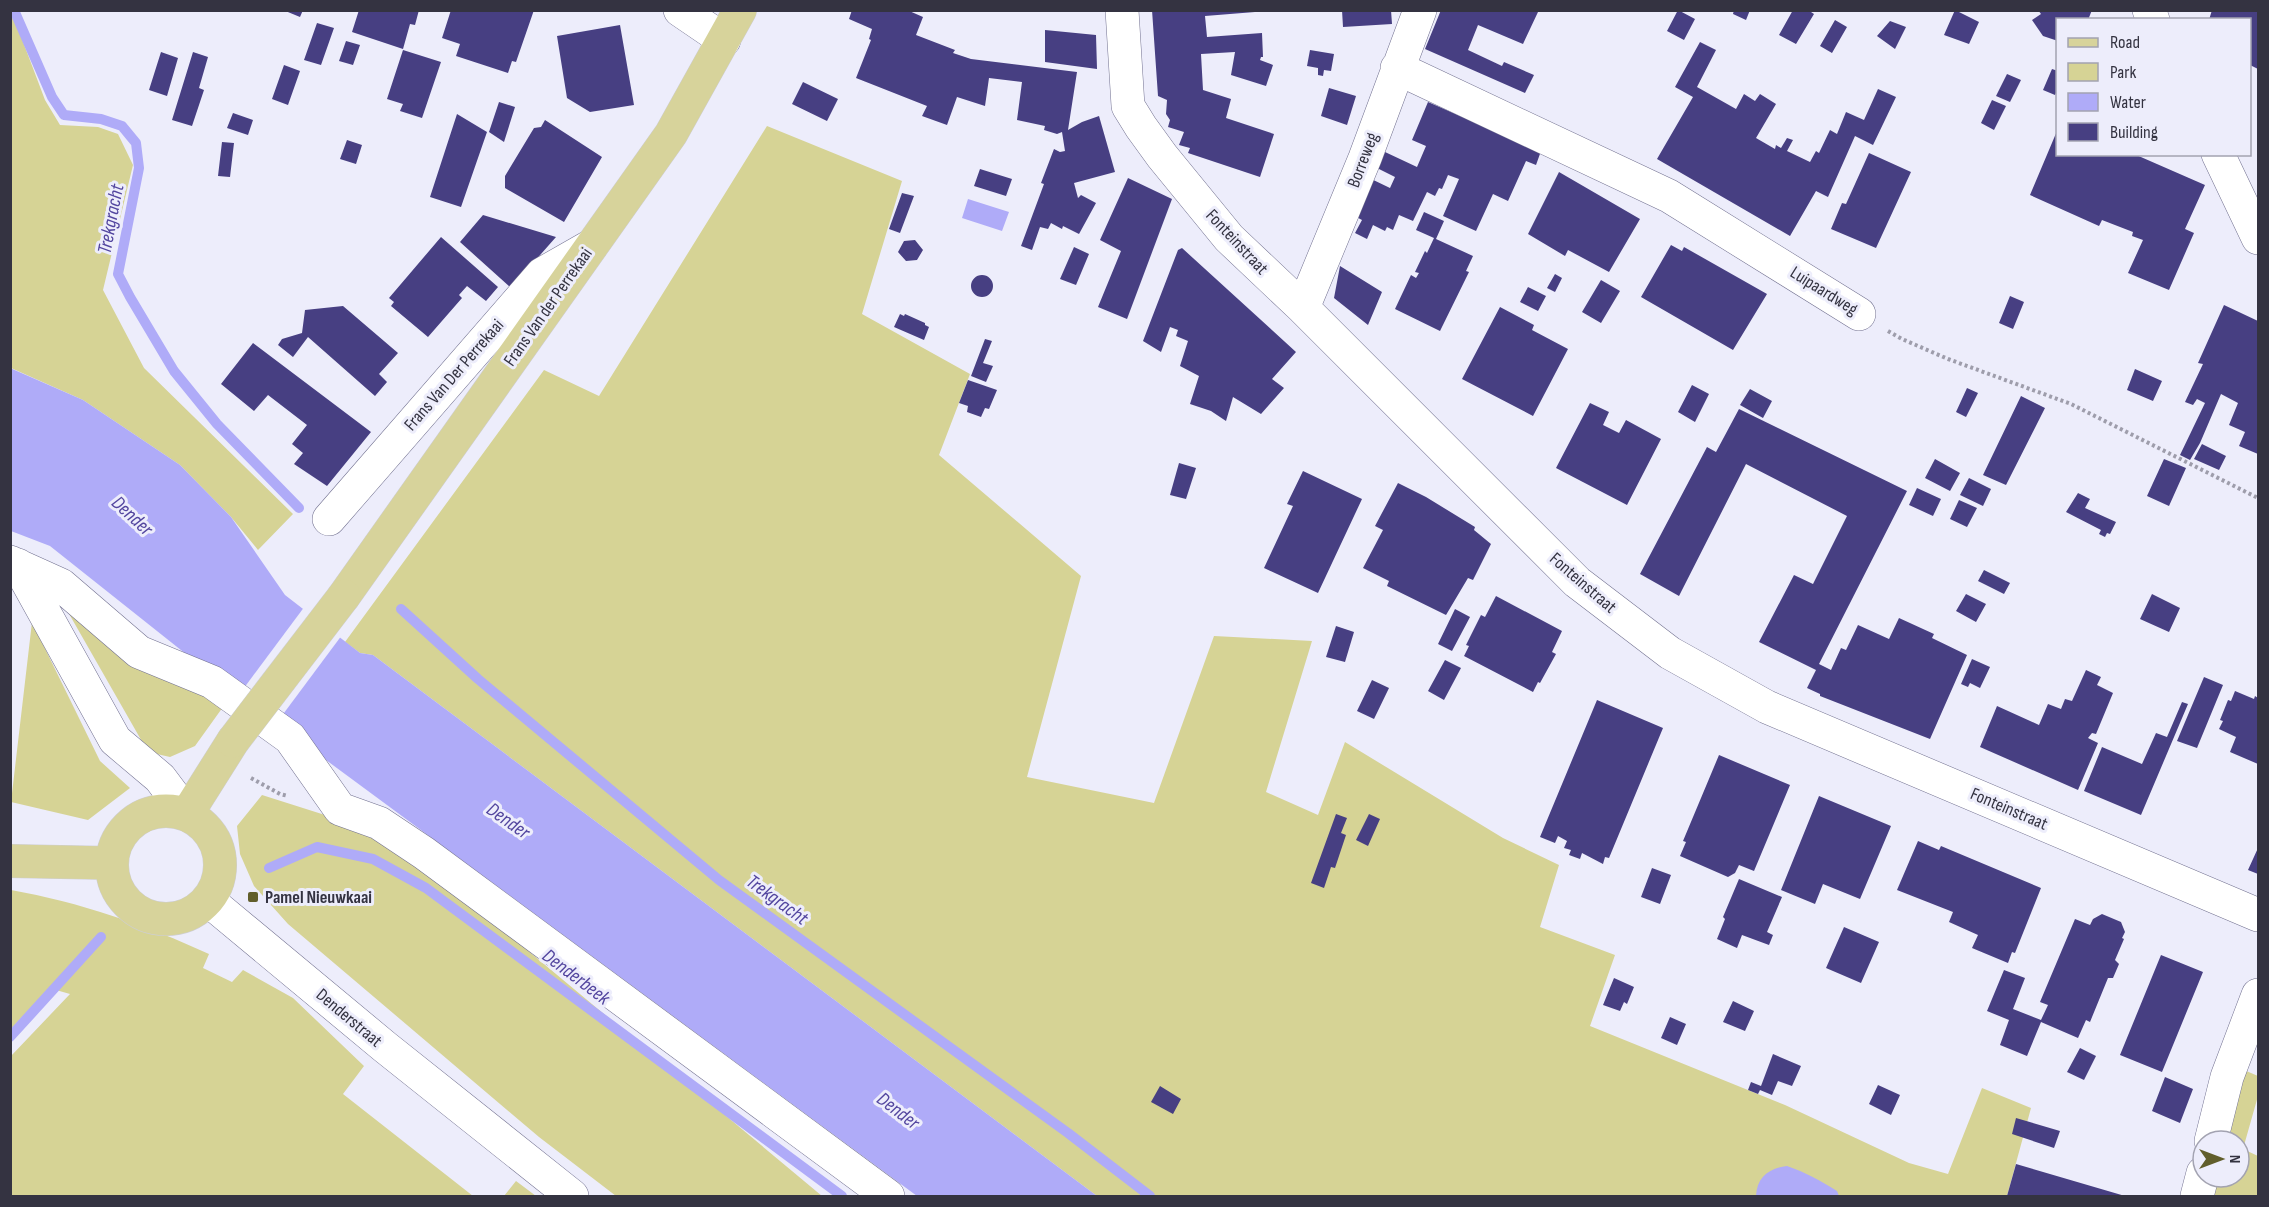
<svg xmlns="http://www.w3.org/2000/svg" width="2269" height="1207" font-family="'Sofia Sans Condensed',sans-serif">
<style>
.green{fill:#d6d395}
.water{fill:#afabf8}
.pier{fill:#ededfb}
.lines{fill:none;stroke-linecap:round;stroke-linejoin:round}
.stream{stroke:#afabf8;stroke-width:10}
.building{fill:#473f82}
.minor-casing{stroke:#727190;stroke-width:34}
.major-casing{stroke:#ceced1;stroke-width:34}
.path{stroke:#9e9dab;stroke-width:4;stroke-dasharray:3 3;stroke-linecap:butt}
.minor{stroke:#fff;stroke-width:33}
.major{stroke:#d7d39b;stroke-width:33}
.major-bridge-casing{stroke:#ceced1;stroke-width:34;stroke-linecap:butt}
.major-bridge{stroke:#d7d39b;stroke-width:33}
.poi-dot{fill:#615e2b;stroke:#ededfb;stroke-width:2}
.labels{text-anchor:middle;dominant-baseline:central;stroke-width:6;stroke-linejoin:round;paint-order:stroke}
.street-label{font-size:18px;fill:#343341;stroke:#ededfb}
.poi-label{font-size:18px;font-weight:bold;fill:#343341;stroke:#ededfb;text-anchor:start}
.water-label{font-size:20px;font-style:italic;fill:#53469f;stroke:#ededfb}
</style>
<rect width="100%" height="100%" fill="#ededfb"/>
<path class="green" d="M11 10 45 100 60 125 98 127 118 134 133 165 103 290 144 368 293 514 258 550 231 517 180 465 83 400 11 368Z
M767 126 902 181 862 314 970 374 939 455 1081 576 1027 777 1154 803 1214 636 1312 641 1266 792 1318 815 1345 742 1503 838 1559 865 1540 927 1615 955 1590 1026 1785 1105 1909 1163 1948 1174 1982 1088 2031 1108 2007 1196H1097L373 655 360 653 345 642 544 370 599 396Z
M68 612 228 700 195 746 170 757 148 752Z
M32 622 100 761 130 788 88 820 11 802Z
M262 795 347 822 417 858 822 1196H616L539 1137 288 924 254 886 240 854 237 826Z
M11 890C79 902 146 925 209 954L203 968 232 982 243 970 293 998 364 1066 343 1094 473 1196H11V1056L70 994 49 988 11 1029Z
M2244 1070 2258 1076V1096L2243 1149 2258 1156V1196H2206L2211 1177H2239V1141H2222Z
M516 1181 536 1196H504Z"/>
<path class="water" d="M968 199 1009 212 1002 231 962 218Z
M10 368 83 400 180 465 231 517 285 595 360 653 373 655 1097 1196H917L326 760 300 735 196 662 50 546 11 531Z
M1787 1166C1805 1172 1821 1181 1837 1191L1839 1196H1756C1757 1177 1769 1168 1787 1166Z"/>
<path class="pier" d="M305 606 342 635 278 721 241 692Z"/>
<g class="lines">
<path class="stream" d="M14 10 52 97 64 115 101 119 122 126 136 143 139 168 118 274 130 297 174 371 217 424 299 508
M401 609 478 679 719 880 1068 1133 1150 1196
M269 868 317 847 373 859 426 888 842 1196
M10 1037 101 937"/>
</g>
<path class="building" d="M283 10H303L300 17Z
M359 10H419L415 25 410 24 403 49 352 32Z
M451 10H534L516 62 512 61 508 73 456 56 460 44 442 38Z
M852 10H907L923 17 916 35 955 50 953 53 971 59 1077 72 1068 130 1082 122 1099 116 1115 172 1074 183 1078 198 1081 195 1096 203 1079 234 1063 226 1062 229 1051 223 1048 229 1040 227 1032 250 1021 246 1044 184 1041 183 1054 149 1060 152 1065 151 1062 132 1057 134 1044 130 1045 126 1017 120 1022 82 989 78 985 106 957 97 947 125 922 116 927 106 856 78 871 40 869 39 872 29 849 19Z
M1152 10H1255V12L1205 16 1207 37 1262 33 1263 57H1261L1260 60 1273 65 1266 86 1231 75 1235 52 1201 54 1203 90 1231 99 1226 118 1274 134 1260 177 1188 153 1190 148 1179 145 1184 132 1168 127 1170 120 1166 114 1167 100 1158 96Z
M1342 10H1391L1392 24 1343 27Z
M1441 10H1533L1538 12 1523 44 1478 25 1468 50 1502 66 1504 62 1534 75 1525 93 1425 49Z
M1678 10 1695 19 1684 40 1667 31Z
M1734 10H1750L1746 20 1733 14Z
M1793 10H1808L1814 14 1796 44 1779 35Z
M1955 10 1979 22 1969 44 1944 35Z
M2038 10H2092L2088 20H2058V41L2043 36 2032 20 2041 14Z
M2212 10H2258V69L2250 65V20H2209Z
M1835 20 1847 27 1832 53 1820 46Z
M1890 21 1906 27 1895 49 1877 36Z
M317 23 334 28 321 65 304 60Z
M620 25 634 105 590 112 567 98 557 36Z
M1045 30 1096 35 1097 69 1045 62Z
M346 41 360 45 353 65 339 61Z
M1700 42 1716 50 1697 87 1736 109 1744 94 1755 101 1760 94 1776 104 1756 138 1775 149 1776 145 1781 148 1787 138 1793 140 1787 151 1810 162 1816 151 1819 153 1830 130 1837 134 1846 112 1864 120 1878 89 1896 97 1873 145 1855 136 1828 197 1816 191 1790 236 1657 159 1693 97 1675 87Z
M403 50 441 62 422 118 400 111 403 104 387 99Z
M1310 50 1334 54 1331 71 1324 70 1323 76 1318 75V68L1307 66Z
M161 52 178 58 167 96 149 90Z
M193 52 208 57 199 88 204 90 192 126 172 120Z
M284 65 300 71 288 105 272 99Z
M2052 69 2058 71V89L2055 95 2043 90Z
M2007 74 2021 80 2010 102 1996 96Z
M803 82 838 99 827 121 792 104Z
M1329 88 1356 96 1347 125 1321 116Z
M1992 100 2006 106 1994 130 1981 123Z
M499 102 515 107 504 142 489 132Z
M1428 102 1541 151 1536 165 1526 161 1508 201 1493 194 1476 231 1443 216 1459 179 1448 175 1442 189 1439 188 1435 196 1427 192 1413 221 1399 215 1393 230 1387 227 1385 231 1373 225 1367 239 1355 233 1362 220 1347 212 1363 175 1390 188 1395 177 1377 168 1385 152 1417 167 1426 146 1412 140Z
M233 113 253 120 248 135 227 128Z
M457 114 487 132 461 207 430 197Z
M545 120 602 157 564 222 505 188V176L534 128 541 127Z
M2057 131 2058 154H2134L2205 185 2185 229 2194 233 2169 290 2128 273 2143 240 2132 236 2133 232 2102 220 2099 226 2030 195Z
M347 140 362 145 356 164 340 159Z
M222 142 234 143 230 177 218 176Z
M1869 153 1911 172 1876 248 1831 229 1842 203 1846 204Z
M980 169 1012 179 1006 196 974 186Z
M1559 172 1640 219 1609 272 1568 250 1565 256 1528 234Z
M1128 178 1172 199 1127 319 1098 307 1121 251 1100 240Z
M902 193 914 196 900 233 889 229Z
M1424 212 1444 221 1436 239 1473 256 1466 271 1469 272 1440 331 1395 309 1411 275 1416 278 1419 273 1415 272 1425 251 1427 253 1434 238 1416 230Z
M483 215 556 237 511 288 460 242Z
M441 237 498 287 486 301 467 286 459 295 462 298 428 337 391 306 394 302 389 298Z
M915 240 923 250 917 260 906 261 898 252 904 241Z
M1671 245 1682 251 1684 247 1767 294 1733 350 1641 297Z
M1074 247 1089 254 1076 285 1060 279Z
M1182 248 1296 352 1272 379 1284 388 1261 414 1233 397 1226 421 1211 411 1190 404 1199 376 1180 366 1188 341 1176 336 1178 330 1170 327 1161 352 1143 341 1178 250Z
M1340 266 1382 292 1368 325 1334 298Z
M1555 274 1562 278 1555 292 1547 288Z
M971 286a11 11 0 1 1 22 0a11 11 0 1 1-22 0Z
M1601 280 1620 291 1601 323 1582 312Z
M1528 287 1546 296 1538 311 1520 302Z
M2010 296 2024 302 2013 329 1999 323Z
M2224 305 2258 321V454L2239 446 2245 432 2229 425 2238 403 2221 394 2200 443 2190 460 2180 455 2205 403 2197 399 2193 405 2185 402 2203 364 2198 363Z
M343 306 398 353 379 374 387 382 375 396 308 337 293 357 278 345 282 339 302 333 305 310Z
M1500 307 1534 325 1532 330 1568 349 1533 416 1462 379Z
M900 314 904 316 905 314 925 323V325L929 327 924 340 894 327Z
M985 339 992 341 983 363 993 366 986 382 971 376Z
M253 343 371 432 327 486 294 464 303 453 292 444 307 425 268 395 254 411 221 384Z
M2135 369 2162 381 2153 401 2127 390Z
M968 380 997 390 989 409 985 408 981 417 967 412 968 406 959 403Z
M1692 385 1709 394 1695 422 1678 412Z
M1967 388 1978 393 1966 417 1956 412Z
M1750 389 1772 401 1763 418 1740 405Z
M2021 396 2045 408 2006 485 1983 475Z
M1590 403 1609 412 1603 425 1619 433 1626 420 1661 439 1627 505 1556 468Z
M1739 409 1907 491 1819 664 1831 670 1841 648 1846 650 1858 625 1889 639 1899 618 1934 634 1932 638 1967 655 1930 739 1820 696V694L1807 688 1816 670 1759 642 1794 575 1813 584 1847 516 1746 464 1679 596 1640 574 1707 447 1716 452Z
M2202 444 2226 456 2219 470 2194 459Z
M1935 459 1960 473 1950 491 1925 478Z
M2164 459 2186 468 2169 506 2147 496Z
M1179 463 1196 468 1186 499 1170 495Z
M1303 471 1362 499 1318 593 1264 568 1293 506 1287 504Z
M1969 478 1991 489 1983 506 1960 495Z
M1398 483 1426 497 1475 527 1474 530 1491 544 1473 580 1468 578 1446 615 1387 586 1389 581 1363 568 1383 530 1375 526Z
M1917 488 1941 499 1933 516 1909 505Z
M2078 493 2090 499 2085 508 2116 522 2110 534 2107 533 2105 537 2099 534 2101 530 2066 512Z
M1959 500 1977 508 1967 527 1950 519Z
M1984 570 2010 583 2004 594 1978 581Z
M1966 594 1986 604 1976 622 1956 611Z
M2152 594 2180 608 2169 632 2140 619Z
M1496 596 1562 631 1552 652 1556 654 1540 683 1538 682 1533 692 1464 656 1469 646 1466 645 1481 615 1485 617Z
M1455 609 1470 617 1452 651 1438 644Z
M1336 626 1354 632 1345 662 1326 657Z
M1972 659 1990 667 1980 688 1970 683 1968 687 1961 684Z
M1445 660 1461 668 1444 700 1428 691Z
M2086 670 2101 677 2097 685 2113 693 2096 734 2092 733 2088 738 2098 743 2078 790 1980 747 1997 706 2039 725 2048 704 2061 709 2065 699 2072 701Z
M2204 677 2223 685 2197 748 2177 741Z
M1372 680 1389 688 1374 719 1357 711Z
M2235 691 2254 699 2255 696 2258 698V764L2230 752 2236 737 2219 729 2223 721 2220 720 2228 700 2231 701Z
M1597 700 1663 728 1609 858 1605 857 1603 864 1582 853 1580 859 1569 855 1571 850 1564 848 1567 841 1558 836 1555 843 1540 837Z
M2182 702 2188 704 2141 815 2084 791 2102 747 2142 764 2156 733 2167 737Z
M1719 755 1790 785 1754 871 1739 865 1735 873 1728 877 1680 856 1686 842 1683 841Z
M1819 796 1891 826 1860 899 1823 884 1815 904 1781 890Z
M1336 814 1347 818 1341 833 1346 835 1335 868 1331 867 1324 888 1311 883Z
M1369 814 1380 819 1368 846 1356 840Z
M1918 841 1939 850 1941 846 2041 888 2015 953 2012 952 2008 963 1972 948 1978 935 1949 922 1953 912 1897 890Z
M2258 848V874L2248 870Z
M1652 868 1671 875 1660 904 1641 897Z
M1739 879 1782 897 1767 932 1773 935 1769 945 1742 935 1737 948 1717 939 1725 919 1723 917Z
M2102 914 2121 922 2125 932 2122 938 2124 939 2115 960 2119 964 2113 978H2108L2090 1022 2086 1020 2078 1038 2041 1022 2027 1056 2000 1045 2009 1020 1987 1011 2004 970 2025 978 2013 1009 2041 1020 2048 1005 2040 1002 2075 919 2090 925 2093 919Z
M1844 927 1879 942 1861 983 1826 968Z
M2161 955 2203 972 2162 1072 2120 1055Z
M1614 978 1634 987 1627 1004 1624 1002 1620 1011 1603 1005Z
M1733 1001 1754 1011 1745 1031 1723 1022Z
M1670 1017 1686 1024 1677 1045 1661 1038Z
M2080 1048 2096 1056 2084 1080 2067 1072Z
M1773 1054 1801 1066 1792 1086 1778 1081 1772 1095 1760 1090 1758 1094 1748 1090 1751 1082 1761 1086Z
M2165 1077 2193 1089 2180 1123 2152 1111Z
M1878 1085 1900 1095 1891 1115 1869 1104Z
M1160 1086 1181 1099 1173 1114 1151 1102Z
M2016 1118 2060 1131 2054 1148 2012 1134Z
M2016 1164 2125 1196H2007Z"/>
<g class="lines">
<g class="minor-casing">
<path id="minor" d="M680 10 724 40
M1122 10 1128 106 1141 127 1162 156 1229 238 1303 308 1577 582 1670 653 1767 707 2258 915
M2149 10 2153 20
M1397 68 1669 196 1859 314
M2218 154 2258 238
M1303 308 1365 158 1420 10
M329 519 542 274 591 246
M10 562 61 585 139 652 212 682 290 738 340 809 379 823 424 853 888 1196
M18 565 115 740 160 778 187 814
M208 900 385 1047 572 1196
M2211 1141 2227 1077 2258 995
M2197 1196 2203 1173"/>
</g>
<g class="major-casing">
<path id="major" d="M344 596 671 134 740 10
M112 865a54 54 0 1 1 108 0a54 54 0 1 1-108 0Z
M187 814 233 741
M10 861 111 863"/>
</g>
<path class="path" d="M1888 331 1902 339 1948 359 2071 404 2258 498
M251 778 280 794 288 796"/>
<use href="#minor" class="minor"/>
<use href="#major" class="major"/>
<g class="major-bridge-casing">
<path id="major-bridge" d="M233 741 344 596"/>
</g>
<use href="#major-bridge" class="major-bridge"/>
</g>
<rect class="poi-dot" x="247" y="891" width="12" height="12" rx="3"/>
<g class="labels">
<g class="street-label">
<text transform="translate(1363 160) rotate(-69)">Borreweg</text>
<text transform="translate(1237 242) rotate(47)">Fonteinstraat</text>
<text transform="translate(1824 291) rotate(32)">Luipaardweg</text>
<text transform="translate(548 307) rotate(-55)">Frans Van der Perrekaai</text>
<text transform="translate(454 375) rotate(-49)">Frans Van Der Perrekaai</text>
<text transform="translate(1583 583) rotate(41)">Fonteinstraat</text>
<text transform="translate(2009 809) rotate(23)">Fonteinstraat</text>
<text transform="translate(349 1018) rotate(40)">Denderstraat</text>
</g>
<g class="poi-label">
<text x="265" y="897">Pamel Nieuwkaai</text>
</g>
<g class="water-label">
<text transform="translate(111 219) rotate(-79)">Trekgracht</text>
<text transform="translate(132 516) rotate(43)">Dender</text>
<text transform="translate(508 821) rotate(35)">Dender</text>
<text transform="translate(777 900) rotate(36)">Trekgracht</text>
<text transform="translate(576 977) rotate(37)">Denderbeek</text>
<text transform="translate(898 1111) rotate(37)">Dender</text>
</g>
</g>
<rect width="2269" height="1207" fill="none" stroke="#343341" stroke-width="24"/>
<rect x="2056" y="18" width="195" height="138" fill="#ededfb" stroke="#a3a3b1" stroke-width="1.5"/>
<rect x="2068" y="38" width="30" height="9" fill="#d7d39b" stroke="#a3a3b1" stroke-width="1.5"/>
<text x="2110" y="48" font-size="18" fill="#343341">Road</text>
<rect x="2068" y="63" width="30" height="18" fill="#d6d395" stroke="#a3a3b1" stroke-width="1.5"/>
<text x="2110" y="78" font-size="18" fill="#343341">Park</text>
<rect x="2068" y="93" width="30" height="18" fill="#afabf8" stroke="#a3a3b1" stroke-width="1.5"/>
<text x="2110" y="108" font-size="18" fill="#343341">Water</text>
<rect x="2068" y="123" width="30" height="18" fill="#473f82" stroke="#a3a3b1" stroke-width="1.5"/>
<text x="2110" y="138" font-size="18" fill="#343341">Building</text>
<g transform="translate(2221 1159) rotate(90)"><circle r="28" fill="#ededfb" stroke="#a3a3b1" stroke-width="1.5"/>
<path d="M0-4.5L10 22L0 15L-10 22Z" fill="#615e2b"/>
<text y="-9" font-size="16" font-weight="bold" text-anchor="middle" fill="#343341">N</text>
</g>
</svg>
